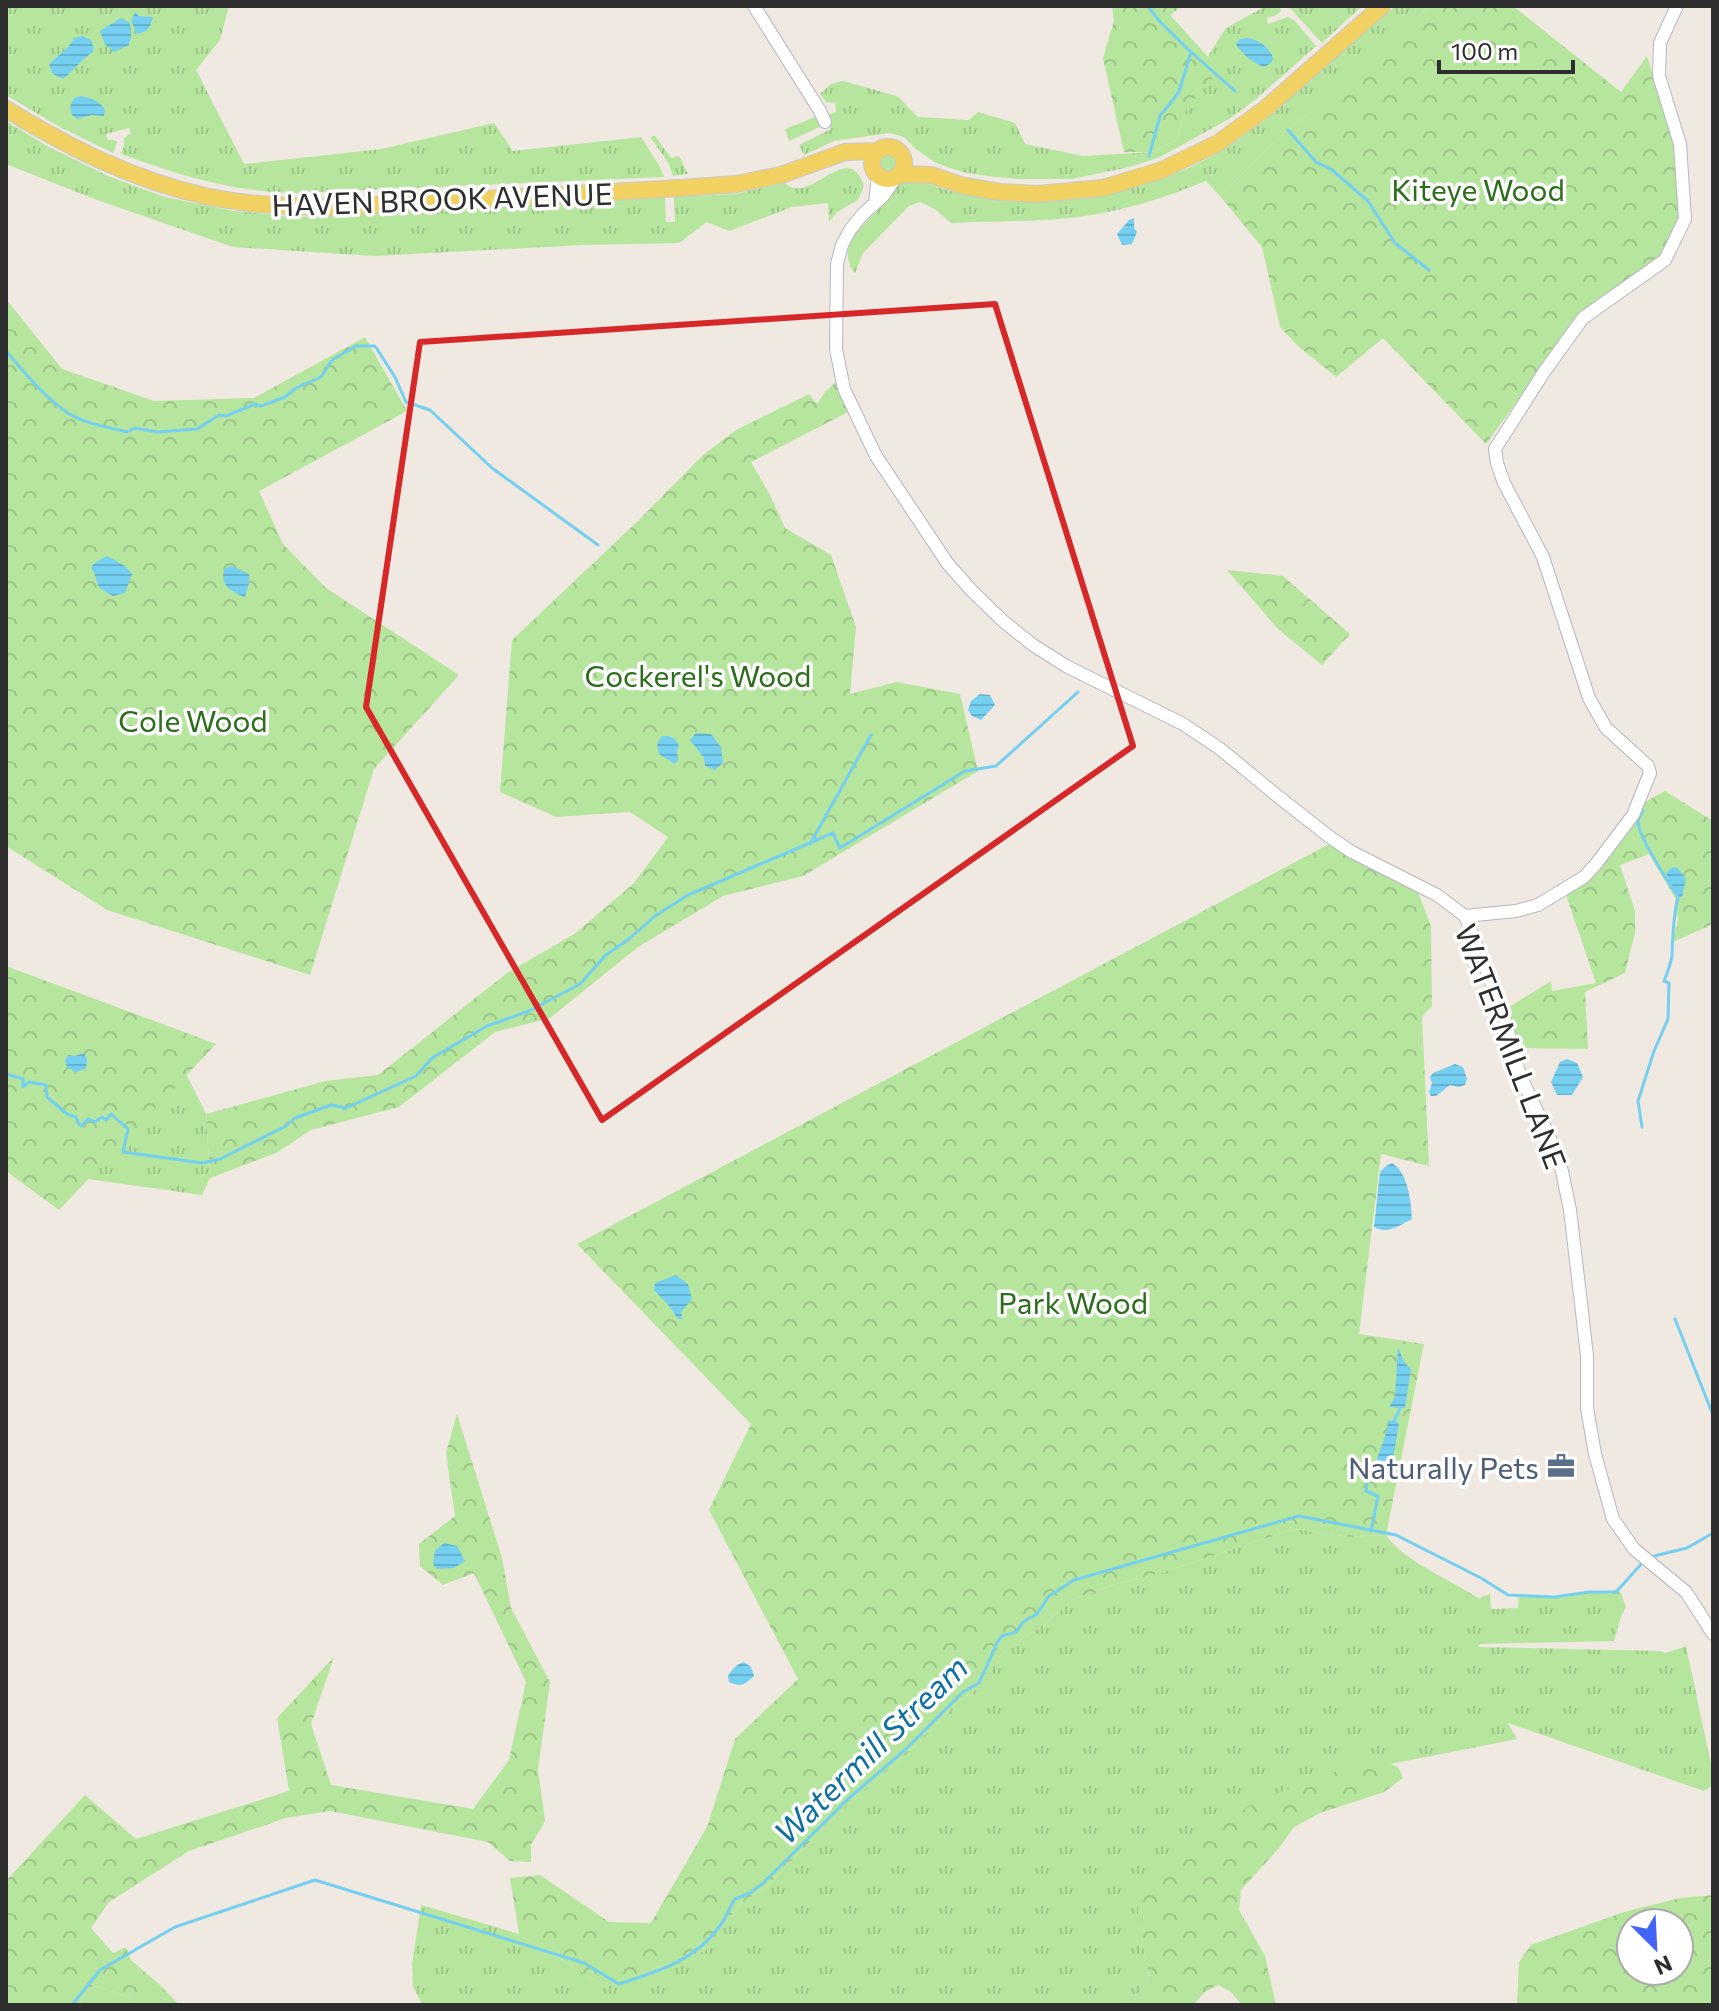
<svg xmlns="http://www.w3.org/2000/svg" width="1719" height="2011" font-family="Commissioner,sans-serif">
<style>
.grass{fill:url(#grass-tufts)}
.forest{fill:url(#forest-crowns);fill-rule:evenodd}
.water{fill:url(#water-rules)}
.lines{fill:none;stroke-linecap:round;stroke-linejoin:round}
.stream{stroke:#75cff0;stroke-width:3}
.minor-casing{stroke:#b4b7c1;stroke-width:14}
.major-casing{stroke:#c9c9c9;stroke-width:18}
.minor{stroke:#fff;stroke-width:12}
.major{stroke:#f2d163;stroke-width:16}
.marked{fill:none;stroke:#d62828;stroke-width:6;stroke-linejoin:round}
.labels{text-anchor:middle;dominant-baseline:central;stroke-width:7;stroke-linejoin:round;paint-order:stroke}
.park-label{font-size:30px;fill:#2c6e1b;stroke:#fff}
.street-label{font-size:30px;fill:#2e2e2e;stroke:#fff}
.service-label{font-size:30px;fill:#4e5e75;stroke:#fff;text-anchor:end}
.water-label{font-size:32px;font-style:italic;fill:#0d6fa3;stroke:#fff}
</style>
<defs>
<pattern id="grass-tufts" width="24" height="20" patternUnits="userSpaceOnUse" patternTransform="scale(2)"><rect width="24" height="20" fill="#b6e59e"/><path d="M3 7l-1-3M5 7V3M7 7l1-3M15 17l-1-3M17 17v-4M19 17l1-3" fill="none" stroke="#9dc588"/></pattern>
<pattern id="forest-crowns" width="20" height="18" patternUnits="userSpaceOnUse" patternTransform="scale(2)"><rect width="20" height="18" fill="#b6e59e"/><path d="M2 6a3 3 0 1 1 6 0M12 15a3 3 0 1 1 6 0" fill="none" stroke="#9dc588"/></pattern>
<pattern id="water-rules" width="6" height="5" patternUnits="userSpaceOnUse" patternTransform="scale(2)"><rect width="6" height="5" fill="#75cff0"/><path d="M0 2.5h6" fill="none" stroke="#66b2ce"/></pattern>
</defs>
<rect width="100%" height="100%" fill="#efe9e1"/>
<path class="grass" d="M6 6H229L220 40 196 70 244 164 381 149 494 123 513 151 641 137 660 167 664 177 295 193C233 192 178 175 121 154L124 145V138L131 133 129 128 106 134 108 140H115L117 142 113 153 60 127 6 95Z
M1266 6H1280L1281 11 1277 15 1267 18 1268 24 1288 17 1294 20 1316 46 1255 100 1229 119 1160 157 1130 167 1071 179H1018L988 176 962 172 936 163 916 149 904 137 890 133 834 141 804 155 799 145 831 129 828 120 830 114 836 112 835 103 826 102 820 94 831 84 843 81 897 96 918 117 969 120 978 112 1015 123 1025 144 1083 156 1153 152 1176 140 1187 107 1219 70 1208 56 1226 28Z
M1288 6H1362L1322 43Z
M1395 6H1429L1355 81 1291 126 1220 196 1206 181C1162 199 1117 213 1069 218 1030 222 990 221 951 223L935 209 920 202 909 206 863 253 855 273C834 247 864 225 880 208 888 200 893 185 905 182 922 178 942 190 958 193 986 198 1015 203 1043 202 1104 198 1169 183 1222 150 1255 130 1283 103 1312 78 1339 54 1367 30 1395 6Z
M818 116 822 126 789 141 785 129Z
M6 121 47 146 108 176 165 197 234 211 299 217 665 197 666 222H675L674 197 734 194 785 183C810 207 848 137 864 186L858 200 837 212 829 222 828 203 792 207 729 231 707 222 679 243 583 245 375 256 233 247 97 200 6 164Z
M655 136 671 158 679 156 688 174 673 176 669 164 650 137Z
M876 163a12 12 0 1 1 24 0a12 12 0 1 1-24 0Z
M186 1074 206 1114 210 1178 202 1195 88 1179Z
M1294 1529 1350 1537 1386 1535C1402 1560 1454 1582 1480 1599L1481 1597 1490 1594 1491 1609 1518 1608 1519 1594C1547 1600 1561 1598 1589 1593 1600 1591 1611 1596 1620 1591L1626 1607 1621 1616 1614 1641 1480 1644 1478 1647 1660 1651 1666 1653 1686 1646 1713 1774V1785L1704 1791 1508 1723 1517 1739 1390 1764 1387 1762 1139 1924 1149 1977 1141 1990 1125 2005H422L413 1986 412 1965 421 1905 519 1934 598 1982 611 1983 705 1951 739 1905 767 1886 826 1825 922 1740 960 1700 982 1686 999 1657 1016 1643 1040 1627 1074 1599 1115 1584 1160 1573Z
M93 1985 129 1997 137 2005H78Z"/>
<path class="forest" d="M1112 6H1177L1178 9 1170 15 1220 70 1187 107 1176 140 1153 152H1124L1103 58 1114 21Z
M1429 6H1513L1621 92 1647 56 1674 146 1680 217 1659 257 1579 316 1486 444 1383 338 1336 377 1298 346 1280 327 1262 247 1220 196 1291 126 1354 81Z
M6 299 62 369 154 401 254 398 365 337 407 411 259 491 283 544 326 588 459 675 374 769 310 975 107 910 6 846Z
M836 382 848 412 751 462 769 493 785 528 831 555 856 627 850 694 897 682 960 694 978 771 803 876 723 896 638 947 550 1018 495 1032 399 1107 311 1130 276 1153 210 1178 206 1114 326 1081 378 1075 507 973 576 933 634 883 668 837 630 812 556 817 500 792 512 640 641 518 702 456 736 430 809 394 817 404 825 392Z
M1227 570 1283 576 1350 634 1322 665 1278 629Z
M1665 791 1713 821V924L1673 942 1678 919 1676 914 1678 903 1649 854 1620 865 1635 911V933L1625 973 1585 992 1588 1049 1516 1048 1506 1009 1551 981 1552 991 1596 983 1566 895 1645 802Z
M1331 843 1418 892 1431 926 1432 1006 1422 1017 1429 1166 1381 1154 1359 1334 1424 1344 1386 1535 1350 1537 1294 1529 1160 1573 1115 1584 1074 1599 1040 1627 1016 1643 999 1657 982 1686 960 1700 922 1740 826 1825 767 1886 739 1905 705 1951 611 1983 598 1982 519 1934 510 1878 540 1875 609 1922 651 1923 707 1827 735 1739 798 1679 709 1510 751 1424 577 1244Z
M6 966 216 1044 59 1210 6 1171Z
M457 1414 502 1558 511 1608 550 1682 538 1769 545 1821 531 1845V1862L510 1861 488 1842 330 1811 286 1818 189 1851 109 1902 91 1928 113 1953 126 1947 131 1960 159 1984 179 2005H137L129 1997 93 1985 78 2005H6V1881L85 1795 136 1839 289 1791 277 1718 334 1657 311 1724 331 1785 473 1809 509 1760 526 1682 474 1573 443 1585 420 1566 419 1544 455 1516 446 1453Z
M1387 1762 1399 1768 1403 1778 1384 1792 1320 1813 1294 1827 1279 1848 1241 1890 1239 1910 1265 1956 1276 2005H1242L1231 1992 1218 1985 1205 1992 1193 2005H1125L1141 1990 1149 1977 1139 1924 1136 1890 1196 1839 1261 1799 1352 1766Z
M1713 1895V2005H1517L1519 1962 1531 1945 1624 1912 1680 1898ZM1631 1923H1679V1971H1631Z"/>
<path class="water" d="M135 12 139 16 153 17C150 29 148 32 135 34V29L131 21Z
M121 18 130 23 131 37 129 45 114 52 105 44 100 31Z
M83 36 92 41 94 51C82 59 74 70 63 79L53 74 49 65C58 53 67 52 74 38Z
M1247 38C1258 39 1271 48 1273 59L1271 63 1264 67C1253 63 1242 54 1236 44L1240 39Z
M80 96C91 98 99 100 105 110L104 116 91 115 77 119 72 115 70 107 74 98Z
M1134 218V228L1137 232 1132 244 1122 245 1117 234 1129 220Z
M107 556 125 566 132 574 125 593 113 596C91 585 101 584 91 567L96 562Z
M232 566 249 574V583L245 597C231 592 218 584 225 568Z
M980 694 990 695 995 705 981 720 972 716 968 710 971 701Z
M696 733 711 734 721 747 723 763 715 770 705 766 704 758 690 740Z
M662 736C671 736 676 737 679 746L677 750 678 760 675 764 659 754 657 744Z
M1677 867 1686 879 1682 897H1678L1670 883 1666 873 1671 868Z
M84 1053 87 1060 86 1069 75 1072 67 1067 65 1061 68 1055 75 1056Z
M1567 1059 1577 1063 1583 1077 1572 1095H1557L1551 1082 1560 1062Z
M1455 1064 1463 1067 1467 1079 1465 1085 1459 1087 1450 1085 1436 1096H1431L1429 1092 1432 1083 1430 1077 1433 1073Z
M1392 1163C1408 1172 1411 1202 1412 1219 1400 1225 1387 1235 1374 1227L1380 1172 1386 1166Z
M676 1275 688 1284 692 1299 681 1312 682 1319H678L669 1306 654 1290 655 1283Z
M1398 1347 1404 1362 1411 1369 1405 1408 1389 1407 1395 1397Z
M1388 1421H1394L1399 1423 1392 1465 1388 1469 1375 1467C1378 1451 1387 1438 1388 1421Z
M444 1543 457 1546 465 1561 454 1568 437 1569 433 1564 435 1551Z
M744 1662 751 1667 754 1676C745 1685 740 1687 729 1682L728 1676C732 1670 736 1664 744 1662Z"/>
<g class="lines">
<path class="stream" d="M1148 6 1160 22 1191 52 1179 92 1160 116 1149 156
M1191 52 1235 91
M1288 130 1316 162 1331 169 1368 201 1395 243 1429 270
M6 351C25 373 44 397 68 413 85 424 108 427 127 432L135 428 157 432 197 429 219 415 226 416 255 404 261 406 285 397 296 388 321 377 332 360 356 346H375L395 377 406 402 430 410 492 468 598 545
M810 844 871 735
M6 1074 23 1079V1087L29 1082 46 1085 47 1097 67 1114 76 1117 78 1123 81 1126 88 1119 95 1122 102 1117 106 1120 111 1114 128 1129 123 1152 203 1163 220 1159 286 1126 295 1118 331 1105 346 1108 416 1076 432 1058 487 1026 529 1011 580 984 606 955 629 939 655 916 688 895 833 833 840 848 965 771 996 766 1078 692
M1642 1127 1638 1101 1654 1051 1668 1019 1669 983 1664 981C1667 973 1671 964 1672 955 1673 935 1673 916 1678 897 1669 883 1638 837 1638 822 1638 818 1642 813 1643 810
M1675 1319 1713 1415
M1394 1421 1400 1409
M1371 1531 1378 1496 1366 1491 1368 1477 1375 1467
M1650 1557 1687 1548 1713 1533
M72 2005 100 1970 175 1927 315 1880 584 1963 619 1984C659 1971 693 1962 720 1926 726 1918 729 1908 735 1899L750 1893 762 1884 848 1799 906 1749 963 1692 979 1683 998 1641 1002 1636 1016 1632 1023 1622 1037 1614 1049 1596 1074 1580 1299 1516 1396 1535 1481 1578 1508 1595 1554 1597 1589 1592H1616L1644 1561"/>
<g class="minor-casing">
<path id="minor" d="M754 6 820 111 825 122
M896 177 883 196 862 215 850 230 842 245 837 264 836 349 844 389 876 456 948 564 972 591 1003 621 1033 645 1066 666 1183 724 1219 748 1280 798 1331 838 1352 852 1437 895 1465 916 1502 1010 1520 1075 1554 1147 1562 1171 1570 1210 1581 1303 1587 1356V1408L1595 1454 1613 1519 1634 1549 1686 1592 1713 1634
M875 203 878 175
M1465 916 1516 911 1538 905 1584 877 1596 864 1633 815 1650 773 1648 766 1606 728 1589 698 1543 557 1504 483 1497 463 1495 449 1544 372 1583 318 1665 260 1685 219 1680 144 1659 76 1660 43 1677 6"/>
</g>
<g class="major-casing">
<path id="major" d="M6 109C68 147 133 180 205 196 290 214 378 205 464 200 555 195 646 191 736 184L781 175 845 152 878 151
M872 163a16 16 0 1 1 32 0a16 16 0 1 1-32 0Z
M900 174 931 175 964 186 1000 192 1037 194 1103 188 1162 170 1218 143 1265 109 1382 6"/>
</g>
<use href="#minor" class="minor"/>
<use href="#major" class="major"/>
</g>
<path class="marked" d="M995 304 1133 746 602 1120 366 707 420 342Z"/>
<defs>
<g id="office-bare" transform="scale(2.16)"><path d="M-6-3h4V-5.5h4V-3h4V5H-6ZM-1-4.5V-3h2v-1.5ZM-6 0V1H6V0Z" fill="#5c6f8a" stroke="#fff" stroke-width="2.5" paint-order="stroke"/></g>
</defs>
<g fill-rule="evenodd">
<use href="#office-bare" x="1561" y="1466"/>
</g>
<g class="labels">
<g class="park-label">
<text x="1478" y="188">Kiteye Wood</text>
<text x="698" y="674">Cockerel's Wood</text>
<text x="193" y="719">Cole Wood</text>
<text x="1073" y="1301">Park Wood</text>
</g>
<g class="street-label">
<text transform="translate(442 198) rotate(-2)">HAVEN BROOK AVENUE</text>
<text transform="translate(1512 1046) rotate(69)">WATERMILL LANE</text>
</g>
<g class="service-label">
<text x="1539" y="1466">Naturally Pets</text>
</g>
<g class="water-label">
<text transform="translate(870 1749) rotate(-44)">Watermill Stream</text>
</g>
</g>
<rect width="1719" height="2011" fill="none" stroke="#2e2e2e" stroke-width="16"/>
<g transform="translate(1655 1947) rotate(156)"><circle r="38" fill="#ffffff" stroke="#ababab" stroke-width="2"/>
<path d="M0-6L14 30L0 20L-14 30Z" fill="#4264fb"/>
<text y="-12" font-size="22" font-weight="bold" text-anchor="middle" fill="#2e2e2e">N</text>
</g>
<path d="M1439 60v12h134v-12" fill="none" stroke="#2e2e2e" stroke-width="4"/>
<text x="1451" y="60" font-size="24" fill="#2e2e2e" stroke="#ffffff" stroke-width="6" paint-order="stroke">100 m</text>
</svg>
